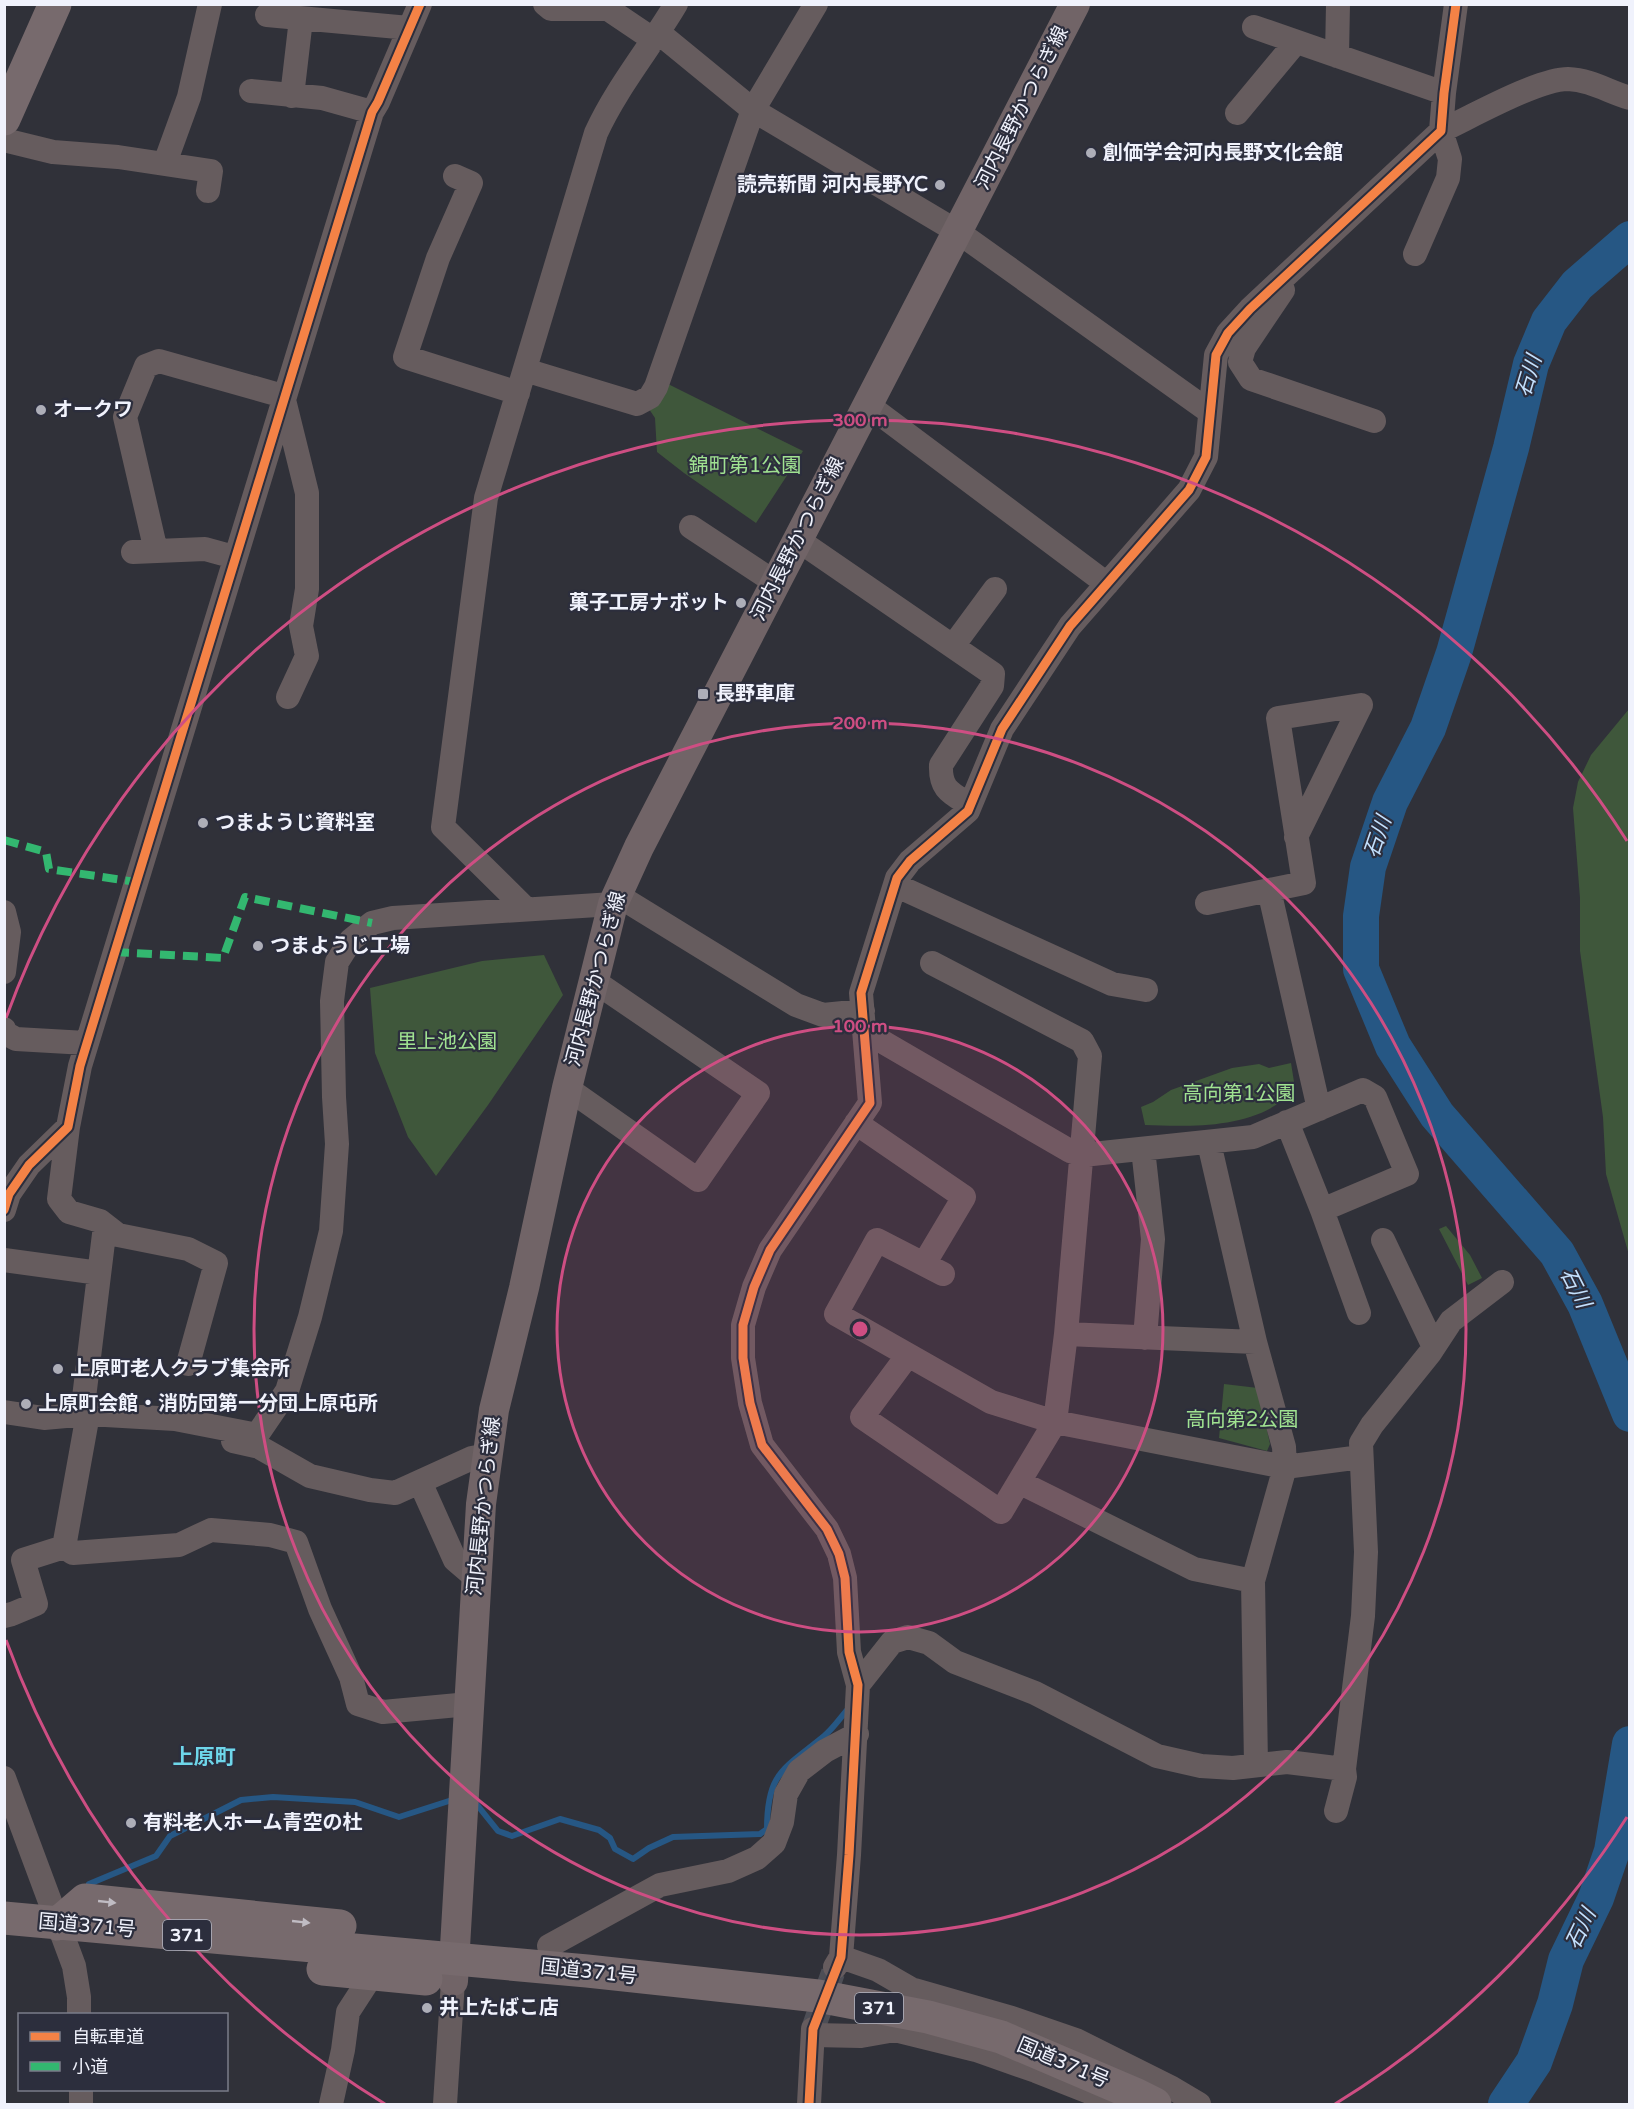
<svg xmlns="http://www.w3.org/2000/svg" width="1634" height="2109" font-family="'Varela Round','Noto Sans JP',sans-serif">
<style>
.green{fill:#3f573b}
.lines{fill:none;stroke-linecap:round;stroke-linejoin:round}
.stream{stroke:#265784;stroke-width:6}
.river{stroke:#265784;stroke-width:36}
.minor-tunnel{stroke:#4d4e56;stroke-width:24;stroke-dasharray:24 12;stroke-linecap:butt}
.minor{stroke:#665c5e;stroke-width:24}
.major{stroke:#716467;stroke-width:30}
.highway{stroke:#776a6d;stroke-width:33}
.quiet{stroke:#33b770;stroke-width:8;stroke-dasharray:15 8;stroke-linecap:butt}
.cycleway-casing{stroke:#2c2e3d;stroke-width:13}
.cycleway{stroke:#f48246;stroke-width:9}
.oneway{fill:#c0bcc3}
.ring{fill:none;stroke:#ce4e83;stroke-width:3}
.poi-dot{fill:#adaeb8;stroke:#2c2e3d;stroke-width:2}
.labels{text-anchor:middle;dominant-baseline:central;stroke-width:4.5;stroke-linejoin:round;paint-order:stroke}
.shield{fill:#2c2e3d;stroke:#b5b7c3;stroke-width:1.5}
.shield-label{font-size:18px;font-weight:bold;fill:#f0f2fc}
.street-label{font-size:20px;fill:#f0f2fc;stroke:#2c2e3d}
.poi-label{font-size:20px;font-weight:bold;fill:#f0f2fc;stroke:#2c2e3d;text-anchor:start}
.park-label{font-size:20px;fill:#a0e291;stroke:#2c2e3d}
.water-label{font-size:21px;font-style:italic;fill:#c4e1fe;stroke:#2c2e3d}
.neighbourhood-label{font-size:21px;font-weight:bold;fill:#6ed6ea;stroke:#2c2e3d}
.centre{fill:#ce4e83;stroke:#2c2e3d;stroke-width:3}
.ring-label{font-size:18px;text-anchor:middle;font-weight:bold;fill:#ce4e83;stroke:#2c2e3d;stroke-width:4.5;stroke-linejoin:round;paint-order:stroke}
</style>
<rect width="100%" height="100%" fill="#303139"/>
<path class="green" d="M664 382 803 451 756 523 684 473 657 452 655 418 649 409Z
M1629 709V1255L1606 1174 1603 1117 1580 951V898L1573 808 1578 782 1591 755Z
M544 955 563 995 488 1105 436 1176 408 1137 375 1053 370 988 482 961Z
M1291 1063 1295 1088C1262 1129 1193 1127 1145 1125L1141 1107 1153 1102 1171 1090 1232 1068 1259 1064 1269 1068Z
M1446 1226 1470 1255 1482 1278 1468 1285 1439 1229Z
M1224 1384 1258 1388 1270 1444 1267 1451 1219 1438Z"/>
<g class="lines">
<path class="stream" d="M474 1801 498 1831 512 1836 560 1819 599 1830 610 1838 615 1849 633 1859 649 1848 673 1837 760 1834 767 1829C767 1772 784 1769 824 1736 833 1729 840 1718 848 1709
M89 1884 156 1856 170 1836 241 1800 273 1797 355 1802 399 1817 452 1800"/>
<path class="river" d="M1630 239 1577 285 1549 321 1531 364 1511 448 1454 653 1428 728 1390 802 1368 867 1361 916V969L1393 1046 1437 1115 1557 1253 1585 1304 1630 1414
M1506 2104 1534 2062 1555 2004 1566 1960 1596 1898 1612 1851 1630 1744"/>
<path class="minor-tunnel" d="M813 2029 835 1967"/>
<path class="minor" d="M545 4 551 9H608L654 40
M267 15 409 28
M1254 27 1444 93
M659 33 753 110 958 232 1210 412
M1337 56 1338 4
M251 91 322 98 372 112
M292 96 301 19
M1237 113 1296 42
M4 140 53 152 118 157 211 171 208 191
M165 163 189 97 210 4
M455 176 471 183 438 258 405 357 518 393
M1415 254 1448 178 1450 159 1441 131C1471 117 1538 79 1568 79 1591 80 1609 92 1630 98
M1283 290 1244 348 1240 362 1251 379 1374 421
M525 370 637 404 650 397 656 387 753 110 816 4
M868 405 1107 584
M691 527 776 583
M798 540 993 674 992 686 941 765C940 790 951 793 970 805
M156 551 125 417 146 366 159 361 283 396 307 493V589L301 626 307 656 288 697
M133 552 205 549 234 557
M953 646 995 589
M895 885 1112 984 1146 990
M1269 890 1319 1109
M617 895 796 1005 823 1015 863 1011
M1207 903 1304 883 1278 718 1361 705 1296 837
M526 909 443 827 486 498 596 133C617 87 650 48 676 4
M4 912 9 932 4 972
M4 1029 5 1033 16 1039 86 1043
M864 1031 1070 1151 1083 1155 1253 1137 1363 1090 1375 1097 1407 1174 1322 1210
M567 1088 698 1180 758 1093 594 981
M1287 1122 1322 1210 1359 1313
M856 1123 964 1197 924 1264
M68 1127 59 1199 69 1212 100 1221 118 1235 188 1249 216 1263 188 1364
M1209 1143 1255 1342 1284 1447 1285 1467 1253 1581 1256 1765
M1143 1149 1153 1239 1145 1338
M4 1210 9 1194 29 1165 68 1127 80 1066 372 112 378 102 420 4
M1383 1240 1434 1347
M4 1260 99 1273
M943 1274 877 1240 836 1314 991 1402 1055 1422 1285 1467 1361 1457
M1066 1334 1255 1342
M908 1355 862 1417 1001 1512 1055 1422 1066 1334 1090 1056 1082 1041 932 963
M4 1412 44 1418 88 1414 175 1419 257 1435 287 1391 310 1317 331 1231 337 1144 334 1097 332 1001 337 962 351 940 372 923 393 918 613 904
M82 1414 105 1226
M233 1441 259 1447 310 1476 370 1490 395 1493 472 1458 487 1455
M420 1482 455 1560 476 1578
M1019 1482 1194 1569 1253 1581
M64 1547 88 1414
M4 1616 12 1614 36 1604 23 1560 64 1547 73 1553 179 1545 211 1530 270 1535 296 1542 320 1609 351 1677 358 1704 383 1712 469 1704
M858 1685 892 1642 908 1637 929 1643 955 1662 1035 1693 1157 1756 1201 1766 1233 1768 1287 1762 1344 1769
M4 1778 74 1966 79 1997V2014
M1336 1811 1345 1777 1344 1769 1363 1616 1366 1552 1361 1443 1372 1425 1430 1353 1451 1321 1502 1282
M549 1946 660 1885 728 1871 757 1858 774 1843 782 1822 786 1794 799 1771 825 1751 857 1734
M841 1957 878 1970 911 1989 1012 2018 1076 2040 1172 2088 1199 2104
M835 1967 841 1957 849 1855 858 1685 849 1652 845 1578 839 1554 827 1529 762 1445 750 1403 743 1358V1325L754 1287 770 1250 870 1103 861 993 897 878 910 861 968 811 1002 729 1070 626 1189 490 1206 457 1216 355 1228 333 1250 309 1441 131 1444 93 1456 4
M813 2035 861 2036 895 2030 976 2050 1036 2071 1097 2095 1114 2104
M81 2090V2104
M331 2104 343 2050 348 2012 372 1975
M445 2104 453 1981
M809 2104 813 2029"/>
<path class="major" d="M453 1981 481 1504 494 1410 524 1288 567 1088 613 904 639 847 1075 4"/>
<path class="highway" d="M4 119 55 4
M4 1918 587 1971 818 1996 928 2017 1001 2037 1137 2095 1155 2104
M57 1924 85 1900 340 1926
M323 1969 426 1979"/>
<path class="quiet" d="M4 840 46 852 49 869 136 882
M114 952 223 958 245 897 372 923"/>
<g class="cycleway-casing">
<path id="cycleway" d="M4 1210 9 1194 29 1165 68 1127 80 1066 372 112 378 102 420 4
M809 2104 813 2029 841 1957 849 1855 858 1685 849 1652 845 1578 839 1554 827 1529 762 1445 750 1403 743 1358V1325L754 1287 770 1250 870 1103 861 993 897 878 910 861 968 811 1002 729 1070 626 1189 490 1206 457 1216 355 1228 333 1250 309 1441 131 1444 93 1456 4"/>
</g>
<use href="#cycleway" class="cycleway"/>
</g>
<defs><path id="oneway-solid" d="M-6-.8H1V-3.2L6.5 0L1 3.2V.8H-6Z" transform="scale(1.5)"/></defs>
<g class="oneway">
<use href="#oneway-solid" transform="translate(107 1902) rotate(6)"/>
<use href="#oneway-solid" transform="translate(301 1922) rotate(6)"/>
</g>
<circle cx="860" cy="1329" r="303" fill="#ce4e83" fill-opacity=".12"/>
<g class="ring">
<circle cx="860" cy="1329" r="303"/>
<circle cx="860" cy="1329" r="606"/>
<path d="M1627 1817A909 909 0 0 1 1335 2104M385 2104A909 909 0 0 1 6 1640M6 1018A909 909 0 0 1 1627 841"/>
</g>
<g class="poi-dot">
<circle cx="1091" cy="153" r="6"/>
<circle cx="940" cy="185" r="6"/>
<circle cx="41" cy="410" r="6"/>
<circle cx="741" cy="603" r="6"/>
<rect x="697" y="688" width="12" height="12" rx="3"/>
<circle cx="203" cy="823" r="6"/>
<circle cx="258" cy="946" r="6"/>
<circle cx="58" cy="1369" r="6"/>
<circle cx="26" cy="1404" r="6"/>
<circle cx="131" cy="1823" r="6"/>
<circle cx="427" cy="2008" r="6"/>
</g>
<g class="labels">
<g class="shield">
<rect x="163" y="1920" width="48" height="30" rx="4.5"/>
<rect x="855" y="1993" width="48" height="30" rx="4.5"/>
</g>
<g class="shield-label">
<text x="187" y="1935">371</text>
<text x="879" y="2008">371</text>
</g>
<g class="street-label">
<text transform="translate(1022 108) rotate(-63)">河内長野かつらぎ線</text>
<text transform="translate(798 539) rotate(-63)">河内長野かつらぎ線</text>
<text transform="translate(596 979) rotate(-75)">河内長野かつらぎ線</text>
<text transform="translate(484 1506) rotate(-84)">河内長野かつらぎ線</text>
<text transform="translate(87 1926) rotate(5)">国道371号</text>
<text transform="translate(589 1972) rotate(6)">国道371号</text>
<text transform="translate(1063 2063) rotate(23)">国道371号</text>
</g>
<g class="poi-label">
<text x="1103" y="153">創価学会河内長野文化会館</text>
<text x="928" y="185" text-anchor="end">読売新聞 河内長野YC</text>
<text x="53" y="410">オークワ</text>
<text x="729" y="603" text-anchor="end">菓子工房ナボット</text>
<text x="715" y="694">長野車庫</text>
<text x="215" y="823">つまようじ資料室</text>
<text x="270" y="946">つまようじ工場</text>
<text x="70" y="1369">上原町老人クラブ集会所</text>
<text x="38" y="1404">上原町会館・消防団第一分団上原屯所</text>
<text x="143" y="1823">有料老人ホーム青空の杜</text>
<text x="439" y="2008">井上たばこ店</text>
</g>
<g class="park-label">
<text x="745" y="466">錦町第1公園</text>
<text x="447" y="1042">里上池公園</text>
<text x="1239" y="1094">高向第1公園</text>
<text x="1242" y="1420">高向第2公園</text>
</g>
<g class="water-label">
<text transform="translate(1529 376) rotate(-73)">石川</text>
<text transform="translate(1378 837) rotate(-71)">石川</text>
<text transform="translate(1575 1288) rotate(63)">石川</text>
<text transform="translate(1581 1929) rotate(-64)">石川</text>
</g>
<g class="neighbourhood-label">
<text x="204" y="1757">上原町</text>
</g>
</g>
<circle cx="860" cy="1329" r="9" class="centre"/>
<g class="ring-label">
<text x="860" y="426">300 m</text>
<text x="860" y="729">200 m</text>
<text x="860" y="1032">100 m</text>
</g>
<rect width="1634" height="2109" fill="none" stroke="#f0f2fc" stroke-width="12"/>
<rect x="18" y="2013" width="210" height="78" fill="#2c2e3d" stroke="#7a7c89" stroke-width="1.5"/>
<rect x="30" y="2032" width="30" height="9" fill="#f48246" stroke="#7a7c89" stroke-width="1.5"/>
<text x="72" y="2043" font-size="18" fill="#f0f2fc">自転車道</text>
<rect x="30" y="2062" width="30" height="9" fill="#33b770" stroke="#7a7c89" stroke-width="1.5"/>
<text x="72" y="2073" font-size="18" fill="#f0f2fc">小道</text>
</svg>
